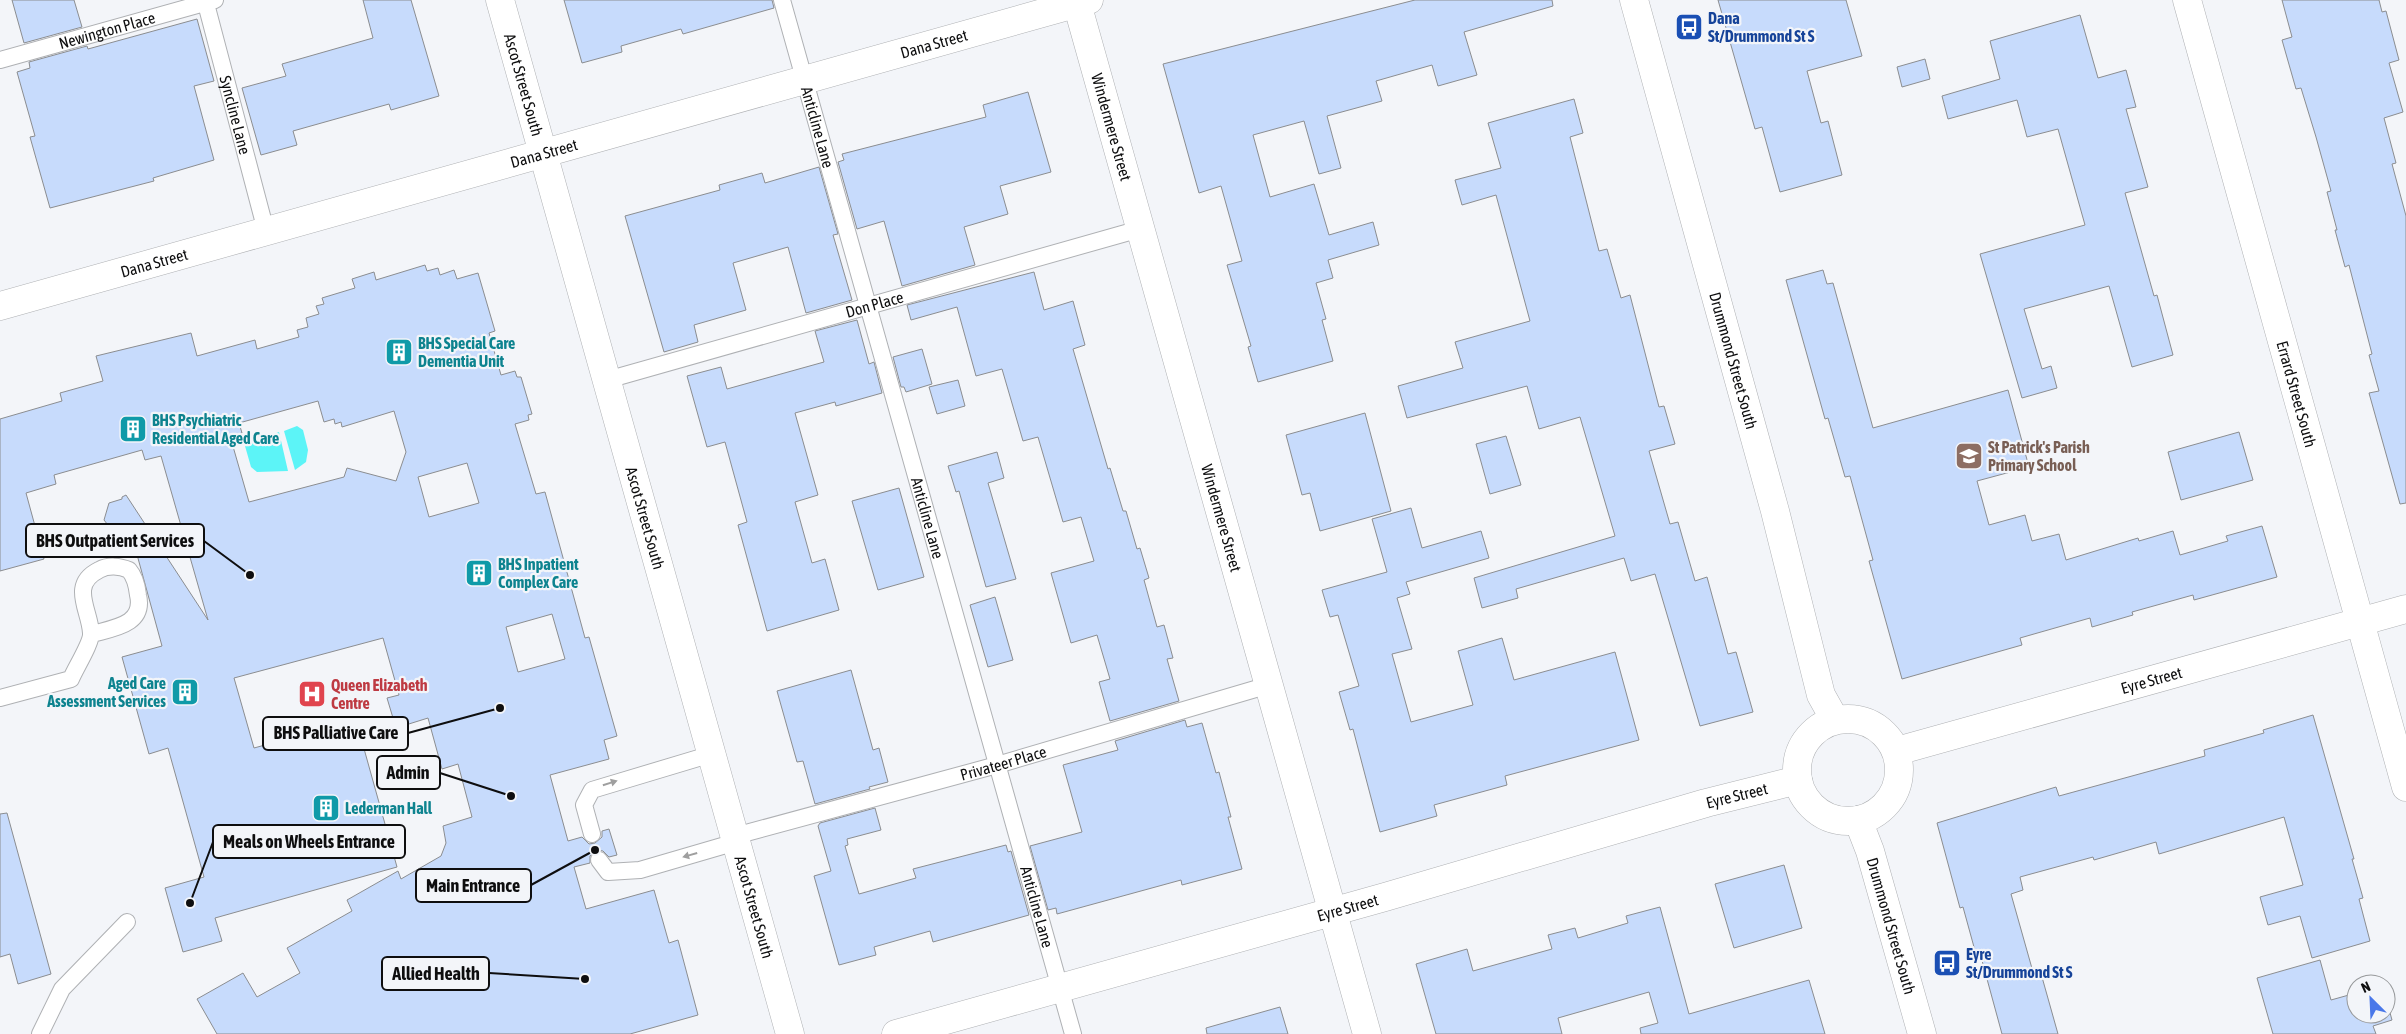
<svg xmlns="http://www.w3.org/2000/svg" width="2406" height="1034" font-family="'Asap Condensed',sans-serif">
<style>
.water{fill:#5cf4f7}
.building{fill:#c7dbfc;stroke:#8b8d90;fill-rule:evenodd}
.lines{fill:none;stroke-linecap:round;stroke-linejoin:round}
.lane-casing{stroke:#afb1b4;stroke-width:18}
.street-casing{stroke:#afb1b4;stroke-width:29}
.secondary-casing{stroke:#afb1b4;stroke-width:29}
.lane{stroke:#fff;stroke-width:16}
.street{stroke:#fff;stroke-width:28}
.secondary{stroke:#fff;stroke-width:28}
.oneway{fill:#9f9f9f}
.labels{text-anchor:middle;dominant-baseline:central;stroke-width:4.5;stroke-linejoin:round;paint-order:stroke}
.transit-label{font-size:16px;font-weight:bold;fill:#164399;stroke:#f3f5f9;text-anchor:start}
.street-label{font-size:16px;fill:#0e0e0f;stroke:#f3f5f9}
.culture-label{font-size:16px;font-weight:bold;fill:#0d838f;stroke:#f3f5f9;text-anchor:start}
.education-label{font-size:16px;font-weight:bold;fill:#785e54;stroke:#f3f5f9;text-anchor:start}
.health-label{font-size:16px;font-weight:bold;fill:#be3a42;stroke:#f3f5f9;text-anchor:start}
.leader{fill:none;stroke:#0e0e0f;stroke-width:2}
.callout-dot{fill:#0e0e0f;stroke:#f3f5f9;stroke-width:2}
.callout{fill:#f3f5f9;stroke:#0e0e0f;stroke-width:2}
.callout-label{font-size:18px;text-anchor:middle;font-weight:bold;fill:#0e0e0f}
</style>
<rect width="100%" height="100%" fill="#f3f5f9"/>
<path class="water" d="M297 426 303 430 308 450 306 462 295 470 284 431Z
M279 432 288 471 257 472 251 467 245 446Z"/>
<path class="building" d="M12 0H74L82 27 24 43Z
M363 0H411L439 96 391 110 389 104 293 131 297 145 261 155 242 88 286 76 282 64 373 38Z
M564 0H772L774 8 683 34 681 29 621 46 622 52 582 63Z
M1415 0H1552L1553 6 1464 32 1477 75 1438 86 1432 65 1376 81 1382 101 1327 116 1341 168 1319 174 1304 121 1253 135 1270 197 1314 184 1329 235 1373 222 1379 245 1328 260 1333 278 1316 283 1326 319 1322 320 1333 361 1258 382 1248 347 1251 346 1227 265 1242 261 1221 186 1199 193 1163 64Z
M1718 0H1846L1862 56 1807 71 1821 123 1828 121 1842 175 1780 192 1762 127 1755 129Z
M2282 0H2379L2382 12 2386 11 2399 60 2389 63 2403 112 2384 118 2396 163 2392 164 2406 216V503L2400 504 2369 393 2379 391 2369 355 2372 354 2349 265 2345 267 2335 230H2337L2327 192 2331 191 2316 137 2301 88 2296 89 2282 40 2292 37Z
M2080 15 2098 78 2126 70 2136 107 2126 109 2148 187 2125 193 2154 296 2157 295 2173 355 2132 367 2109 286 2024 309 2042 369 2051 366 2057 388 2022 398 1980 254 2085 225 2058 129 2027 137 2017 100 1948 119 1942 96 2000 79 1990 41Z
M197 19 214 81 194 86 214 160 153 178 154 181 50 208 30 137 35 136 17 72 30 68 29 62 87 46 88 49Z
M1925 59 1930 79 1902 87 1897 67Z
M1028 92 1051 172 1000 186 1008 214 964 227 975 265 902 286 884 221 857 229 838 162 844 160 842 154 986 117 983 105Z
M1574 99 1583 133 1570 137 1599 251 1607 249 1621 298 1630 295 1659 407 1664 406 1675 444 1649 451 1670 524 1678 522 1695 581 1707 577 1728 654 1736 652 1753 712 1700 726 1655 574 1631 581 1624 558 1516 589 1518 598 1482 608 1474 578 1615 536 1580 417 1539 429 1527 386 1407 418 1398 386 1463 368 1455 342 1530 321 1496 195 1462 205 1455 180 1501 168 1488 123Z
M819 167 838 234 833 235 852 300 806 313 788 247 733 263 746 310 694 325 698 342 664 352 625 216 720 190 719 185 762 173 765 183Z
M425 265 427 271 438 268 440 275 454 270 457 279 478 273 495 331 489 333 501 375 515 371 517 377H521L532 414 528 415 529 420 515 424 536 494 545 492 585 638 589 637 617 736 604 740 609 759 550 775 568 841 582 837 589 844 595 843 602 837V831L609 829 617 855 609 857 603 851 597 850 590 856V863L574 867 586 909 654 890 669 943 678 940 698 1015 630 1034H217L197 999 243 973 257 997 300 973 287 948 352 911 347 900 398 871 401 879 441 856 446 843 443 826 472 817 458 764 442 769 428 718 396 728 387 698 399 695 383 638 234 678 254 748 356 720 397 867 215 918 222 941 183 952 165 888 204 877 168 748 149 754 122 657 162 646 130 529 115 534 104 520 109 503 122 499V497L126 495 208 620 161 456 145 460 142 450 54 475 56 484 26 493 44 559 0 571V419L62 401 60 393 103 381 96 356 191 333 197 356 255 340 257 349 299 337 297 330 308 327 306 318 319 314 316 306 324 304 322 298 355 288 352 279 374 272 376 280ZM318 401 324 422 334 419 335 424 341 422 342 427 394 411 406 452 396 481 347 468 344 477 249 502 230 436 242 433 239 423ZM467 463 479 503 429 517 418 477ZM552 614 565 659 518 672 506 627Z
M1823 270 1827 284 1833 283 1873 428 2008 390 2029 467 1977 481 1989 525 2025 515 2032 541 2059 534 2066 560 2138 538 2139 541 2173 531 2180 555 2228 541 2226 536 2262 526 2277 577 2194 600 2193 595 2132 612 2133 615 2092 627 2090 618 2020 638 2022 645 1902 679 1869 561 1873 560 1850 476 1845 477 1828 418 1825 419 1786 280Z
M1034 272 1044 310 1073 301 1085 345 1073 349 1108 469 1110 468 1123 511H1126L1137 549 1140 548 1149 578 1144 580 1157 627 1164 625 1173 658 1167 659 1179 701 1110 721 1099 682 1110 679 1097 635 1071 643 1051 573 1094 561 1081 517 1063 522 1038 437 1023 441 1002 369 976 376 957 307 911 320 907 305Z
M857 320 869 364 874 362 882 393 836 406 835 402 795 413 818 495 795 502 812 563 825 559 839 610 767 631 738 525 747 522 725 442 707 447 687 376 721 367 727 389 824 362 815 331Z
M922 349 932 384 906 392 904 387H901L893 357Z
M958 380 965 406 937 414 929 387Z
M1365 413 1391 511 1320 531 1310 493 1302 495 1286 435Z
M2239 432 2253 480 2181 500 2168 452Z
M1506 436 1521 485 1490 494 1476 444Z
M997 452 1004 478 988 483 1016 579 986 587 959 491 956 492 948 466Z
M899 488 924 577 878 590 852 501Z
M1411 508 1422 548 1481 531 1489 558 1406 582 1410 594 1397 598 1412 649 1392 654 1411 722 1473 705 1458 651 1502 638 1514 680 1615 652 1639 740 1505 776 1507 785 1434 805 1437 816 1380 832 1353 729 1350 730 1339 692 1359 686 1338 615 1330 617 1322 590 1387 572 1372 519Z
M995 597 1013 660 988 667 970 605Z
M851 670 873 750 879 748 888 782 869 787 870 789 815 804 803 761 797 762 777 691Z
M2313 715 2354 859H2352L2363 898 2359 899 2370 941 2312 958 2300 916 2268 925 2260 897 2303 885 2284 817 2159 854 2156 842 2094 860 2093 857 2020 877 2023 890 2011 894 2033 972 2040 970 2058 1034H2002L1981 957 1977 958 1963 907 1960 908 1937 823 2056 787 2059 796 2205 756 2204 750 2264 733 2263 730Z
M1185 720 1187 727 1202 723 1216 773 1219 772 1231 817H1228L1242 869 1182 885 1181 880 1057 914 1056 908 1048 910 1030 846 1082 832 1063 765 1118 750 1115 741Z
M875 808 881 830 847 839 848 845 845 846 859 894 916 878 913 869 1006 845 1008 852 1011 851 1029 915 933 942 930 931 874 947 876 955 839 965 814 876 831 871 818 826 820 823Z
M7 813 51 974 18 984 10 954 0 957V814Z
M1784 865 1802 928 1734 948 1715 884Z
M1660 907 1689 1014 1809 980 1825 1034H1641L1640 1028 1658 1023 1649 992 1558 1018 1562 1034H1436L1416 964 1467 949 1473 971 1552 949 1548 935 1575 928 1578 938 1628 923 1626 916Z
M2320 960 2331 1000 2356 993V1014H2386V998L2392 1020 2373 1026 2376 1034H2273L2257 978Z
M1280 1007 1288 1034H1207L1206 1028Z"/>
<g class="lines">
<g class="lane-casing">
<g id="lane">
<path id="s1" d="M205 0 266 231"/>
<path id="s2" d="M782 0 1073 1034"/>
<path id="s3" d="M0 60 215 0"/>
<path id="s4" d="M607 380 1140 229"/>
<path d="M0 698 71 679C75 669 92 642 91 633 90 610 69 585 99 570 108 565 120 566 129 570 135 577 137 586 138 595 145 625 113 628 92 634"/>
<path d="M592 834 584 805 592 790 712 754"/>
<path id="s5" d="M735 836 997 765 1269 685"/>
<path d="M599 860 608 872 640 870 736 842"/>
<path d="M40 1034 62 989 127 922"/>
</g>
</g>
<g class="street-casing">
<g id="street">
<path id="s6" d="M500 0 790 1034"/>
<path id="s7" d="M1076 0 1367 1034"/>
<path id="s8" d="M2187 0 2406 787"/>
</g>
</g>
<g class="secondary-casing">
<g id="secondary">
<path id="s9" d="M1634 0 1775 511 1821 695 1835 720"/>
<path id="s10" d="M0 306 1089 0"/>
<circle cx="1848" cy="770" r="51"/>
<path id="s11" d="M1897 751 2406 609"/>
<path id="s12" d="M1858 820 1870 851 1922 1034"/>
<path id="s13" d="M896 1034 1385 897 1706 803 1798 780"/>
</g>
</g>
<use href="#lane" class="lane"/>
<use href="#street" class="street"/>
<use href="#secondary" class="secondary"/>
</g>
<defs><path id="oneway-solid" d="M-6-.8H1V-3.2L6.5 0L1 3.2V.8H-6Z" transform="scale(1.25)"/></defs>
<g class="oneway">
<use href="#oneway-solid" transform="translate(610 783) rotate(-18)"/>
<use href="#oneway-solid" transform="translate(690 855) rotate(164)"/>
</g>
<defs>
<g id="bus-square" transform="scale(1.4375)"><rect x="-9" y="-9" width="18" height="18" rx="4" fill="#1a4fb4" stroke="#f3f5f9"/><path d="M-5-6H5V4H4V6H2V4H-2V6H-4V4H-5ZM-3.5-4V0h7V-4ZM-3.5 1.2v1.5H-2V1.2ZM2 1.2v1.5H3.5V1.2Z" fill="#fff"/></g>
<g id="building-square" transform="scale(1.4375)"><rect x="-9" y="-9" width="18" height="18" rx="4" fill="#0f9aa8" stroke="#f3f5f9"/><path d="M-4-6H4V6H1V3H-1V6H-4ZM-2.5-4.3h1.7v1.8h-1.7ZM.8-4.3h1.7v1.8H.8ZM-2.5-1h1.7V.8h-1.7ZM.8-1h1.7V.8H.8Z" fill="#fff"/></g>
<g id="school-square" transform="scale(1.4375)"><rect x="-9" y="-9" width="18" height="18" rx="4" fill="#8d6e63" stroke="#f3f5f9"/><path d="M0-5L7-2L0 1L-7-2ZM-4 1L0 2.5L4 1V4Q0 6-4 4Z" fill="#fff"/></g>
<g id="hospital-square" transform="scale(1.4375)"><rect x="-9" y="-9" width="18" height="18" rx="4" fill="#e0444e" stroke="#f3f5f9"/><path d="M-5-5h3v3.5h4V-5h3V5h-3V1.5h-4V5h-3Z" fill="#fff"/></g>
</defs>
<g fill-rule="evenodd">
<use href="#bus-square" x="1689" y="27"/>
<use href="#building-square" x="399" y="352"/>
<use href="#building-square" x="133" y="429"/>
<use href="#school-square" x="1969" y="456"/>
<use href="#building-square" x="479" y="573"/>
<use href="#building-square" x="185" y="692"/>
<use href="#hospital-square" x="312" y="694"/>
<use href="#building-square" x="326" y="808"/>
<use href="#bus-square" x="1947" y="963"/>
</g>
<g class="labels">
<g class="transit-label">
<text x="1708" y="18">Dana<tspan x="1708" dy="18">St/Drummond St S</tspan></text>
<text x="1966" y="954">Eyre<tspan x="1966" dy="18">St/Drummond St S</tspan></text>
</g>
<g class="street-label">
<text stroke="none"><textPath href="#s3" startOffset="111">Newington Place</textPath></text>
<text stroke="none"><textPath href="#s10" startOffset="970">Dana Street</textPath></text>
<text stroke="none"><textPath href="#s6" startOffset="88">Ascot Street South</textPath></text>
<text stroke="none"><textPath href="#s1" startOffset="119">Syncline Lane</textPath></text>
<text stroke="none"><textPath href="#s2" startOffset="132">Anticline Lane</textPath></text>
<text stroke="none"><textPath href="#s7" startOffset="132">Windermere Street</textPath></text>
<text stroke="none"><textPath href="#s10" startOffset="565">Dana Street</textPath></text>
<text stroke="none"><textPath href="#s10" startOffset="160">Dana Street</textPath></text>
<text stroke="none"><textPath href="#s4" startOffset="278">Don Place</textPath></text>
<text stroke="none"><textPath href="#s9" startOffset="374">Drummond Street South</textPath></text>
<text stroke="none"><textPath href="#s8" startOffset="409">Errard Street South</textPath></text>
<text stroke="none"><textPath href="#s6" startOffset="538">Ascot Street South</textPath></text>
<text stroke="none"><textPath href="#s2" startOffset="538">Anticline Lane</textPath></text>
<text stroke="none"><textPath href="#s7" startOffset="538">Windermere Street</textPath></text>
<text stroke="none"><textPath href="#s11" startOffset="264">Eyre Street</textPath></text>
<text stroke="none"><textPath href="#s5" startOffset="278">Privateer Place</textPath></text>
<text stroke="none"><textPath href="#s13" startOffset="874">Eyre Street</textPath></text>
<text stroke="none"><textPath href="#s6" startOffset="942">Ascot Street South</textPath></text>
<text stroke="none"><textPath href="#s2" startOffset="942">Anticline Lane</textPath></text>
<text stroke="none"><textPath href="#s13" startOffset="469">Eyre Street</textPath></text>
<text stroke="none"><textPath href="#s12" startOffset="111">Drummond Street South</textPath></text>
</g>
<g class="culture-label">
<text x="418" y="343">BHS Special Care<tspan x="418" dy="18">Dementia Unit</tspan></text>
<text x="152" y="420">BHS Psychiatric<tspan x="152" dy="18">Residential Aged Care</tspan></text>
<text x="498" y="564">BHS Inpatient<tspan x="498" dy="18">Complex Care</tspan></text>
<text x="166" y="683" text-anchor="end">Aged Care<tspan x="166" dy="18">Assessment Services</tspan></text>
<text x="345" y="808">Lederman Hall</text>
</g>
<g class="education-label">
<text x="1988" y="447">St Patrick's Parish<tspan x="1988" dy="18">Primary School</tspan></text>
</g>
<g class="health-label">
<text x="331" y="685">Queen Elizabeth<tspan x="331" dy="18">Centre</tspan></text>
</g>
</g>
<path class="leader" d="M250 575L204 541M500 708L408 733M511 796L440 773M190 903L213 842M595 850L531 885M585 979L489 973"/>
<g class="callout-dot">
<circle cx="250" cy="575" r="5"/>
<circle cx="500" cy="708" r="5"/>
<circle cx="511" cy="796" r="5"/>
<circle cx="190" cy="903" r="5"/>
<circle cx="595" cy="850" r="5"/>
<circle cx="585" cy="979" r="5"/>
</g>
<g class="callout">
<rect x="26" y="524" width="178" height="33" rx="5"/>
<rect x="263" y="717" width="145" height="33" rx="5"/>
<rect x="377" y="756" width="63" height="33" rx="5"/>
<rect x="213" y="825" width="192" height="33" rx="5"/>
<rect x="416" y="869" width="115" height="33" rx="5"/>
<rect x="382" y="957" width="107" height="33" rx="5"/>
</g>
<g class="callout-label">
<text x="115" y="547">BHS Outpatient Services</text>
<text x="336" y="739">BHS Palliative Care</text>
<text x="408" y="779">Admin</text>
<text x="309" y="848">Meals on Wheels Entrance</text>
<text x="473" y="892">Main Entrance</text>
<text x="436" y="980">Allied Health</text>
</g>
<g transform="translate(2371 999) rotate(336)"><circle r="24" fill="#f3f5f9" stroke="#97999b"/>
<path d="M0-4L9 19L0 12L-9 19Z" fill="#4977e9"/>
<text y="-8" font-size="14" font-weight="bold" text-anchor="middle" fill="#0e0e0f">N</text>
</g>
</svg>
